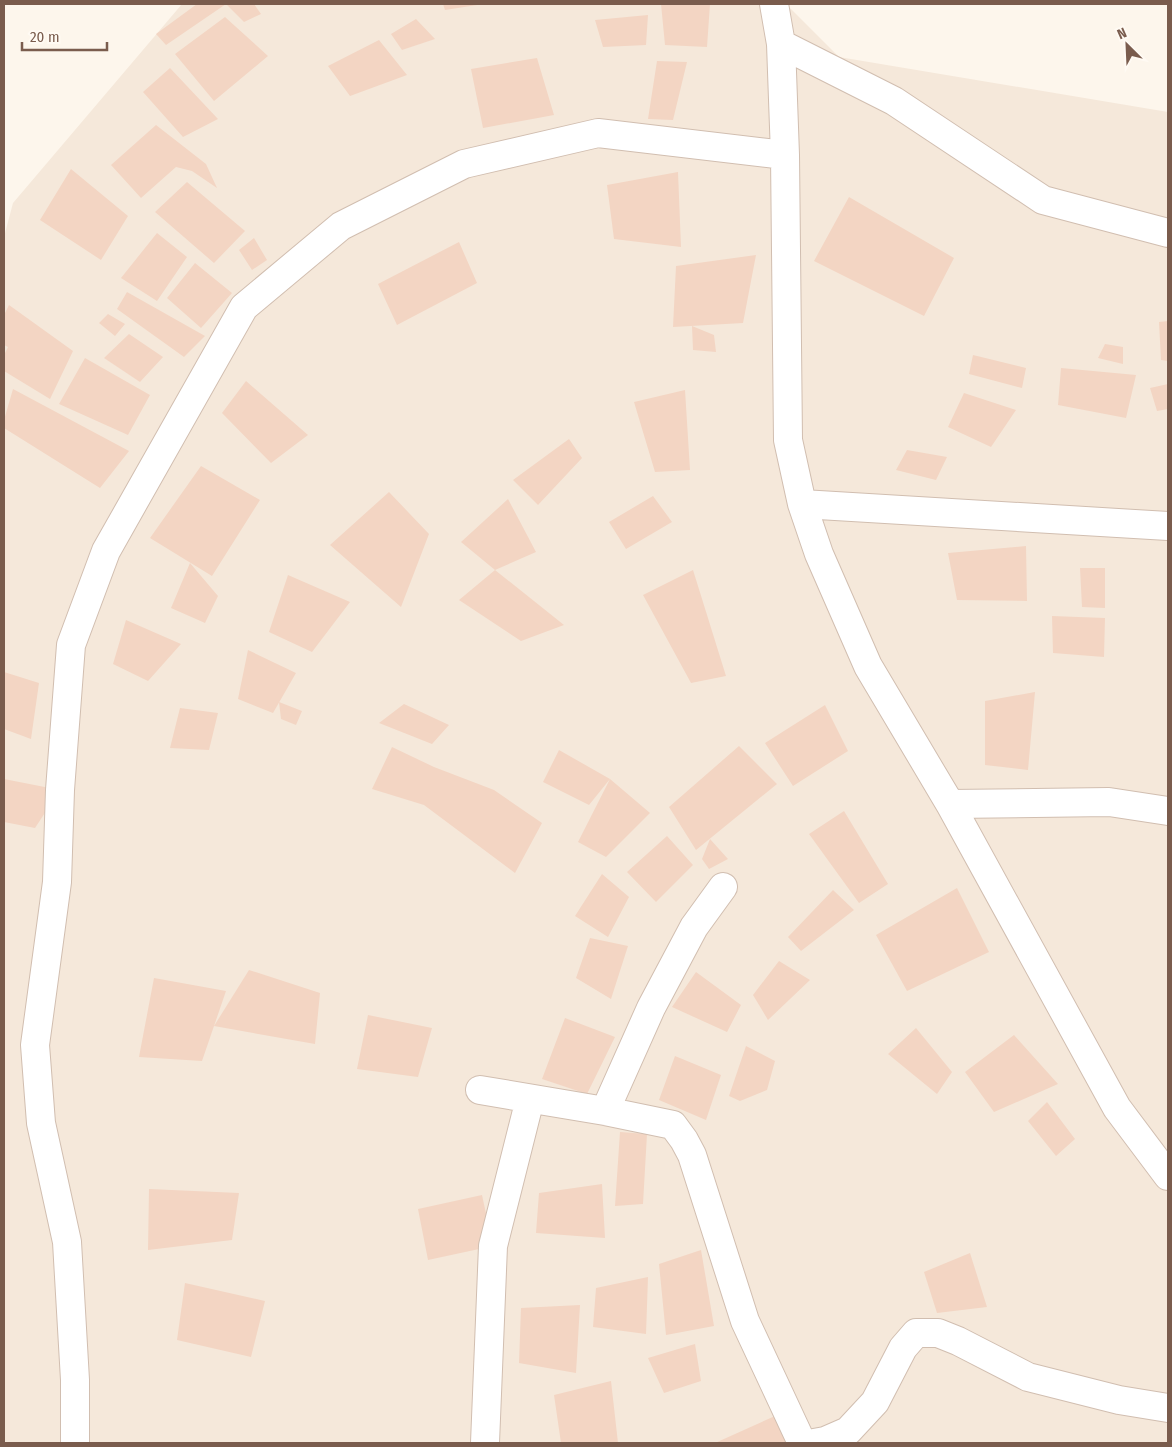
<svg xmlns="http://www.w3.org/2000/svg" width="1172" height="1447" font-family="'Fira Sans Condensed',sans-serif">
<style>
.residential{fill:#f5e8da}
.building{fill:#f3d5c3}
.lines{fill:none;stroke-linecap:round;stroke-linejoin:round}
.minor-casing{stroke:#d1beb0;stroke-width:30}
.minor{stroke:#fff;stroke-width:28}
</style>
<rect width="100%" height="100%" fill="#fdf6ec"/>
<path class="residential" d="M182 4H786L839 57 1168 112V1443H4V237L13 203Z"/>
<path class="building" d="M197 4H254L261 14 244 22 226 4 166 45 156 34Z
M443 4H477V5L445 10Z
M661 4H710L707 47 665 45Z
M648 15 646 45 603 47 595 20Z
M225 17 268 56 214 101 175 54Z
M416 19 435 39 402 50 391 34Z
M379 40 407 75 350 96 328 66Z
M537 58 554 115 483 128 471 69Z
M657 61 687 62 673 120 648 119Z
M170 68 218 119 183 137 143 92Z
M156 125 206 164 217 188 192 171 176 167 141 198 111 165Z
M71 169 128 216 101 260 40 220Z
M678 172 681 247 614 239 607 185Z
M187 182 245 231 214 263 155 212Z
M849 197 954 258 924 316 814 261Z
M157 233 187 257 157 301 121 278Z
M254 238 267 260 252 270 239 250Z
M459 242 477 283 397 325 378 284Z
M756 255 743 323 673 327 676 266Z
M195 263 232 293 201 328 167 298Z
M127 292 205 336 184 357 117 309Z
M9 305 73 351 50 399 4 371V355L8 347 4 345V315Z
M108 314 125 324 115 336 99 323Z
M1168 321V361L1161 360 1159 322Z
M692 326 714 335 716 352 693 350Z
M129 334 163 357 140 382 104 358Z
M1105 344 1123 347V364L1098 358Z
M973 355 1026 368 1022 388 969 374Z
M85 358 150 395 128 435 59 404Z
M1061 368 1136 375 1126 418 1058 405Z
M246 381 308 435 271 463 222 413Z
M1168 384V409L1157 411 1150 388Z
M13 389 129 451 100 488 4 428V420Z
M685 390 690 470 655 472 634 402Z
M964 393 1016 410 991 447 948 427Z
M569 439 582 458 538 505 513 480Z
M907 450 947 457 936 480 896 470Z
M201 466 260 500 212 576 150 538Z
M389 492 429 534 401 607 330 545Z
M653 496 672 522 626 549 609 522Z
M508 499 536 552 495 570 461 542Z
M1026 546 1027 601 957 600 948 553Z
M190 563 218 596 205 623 171 608Z
M1080 568H1105V608L1082 607Z
M495 570 564 625 521 641 459 600Z
M693 570 726 676 691 683 643 595Z
M288 575 350 602 312 652 269 632Z
M1052 616 1105 618 1104 657 1053 653Z
M126 620 181 644 148 681 113 664Z
M248 650 296 673 273 713 238 699Z
M4 672 39 683 31 739 4 729Z
M1035 692 1028 770 985 765V701Z
M279 702 302 711 296 725 281 719Z
M404 704 449 725 432 744 379 723Z
M825 705 848 751 793 786 765 743Z
M180 708 218 713 209 750 170 748Z
M739 746 777 784 696 850 669 807Z
M392 747 434 767 494 790 542 823 515 873 424 805 372 789Z
M559 750 610 779 589 805 543 782Z
M4 779 60 790 35 828 4 822Z
M610 779 650 813 606 857 578 842Z
M844 811 888 884 859 903 809 834Z
M667 836 693 865 656 902 627 872Z
M710 839 728 859 709 869 702 859Z
M602 874 629 897 608 937 575 916Z
M957 888 989 952 907 991 876 935Z
M833 890 854 910 801 951 788 937Z
M590 938 628 946 611 999 576 978Z
M779 961 810 980 768 1020 753 995Z
M249 970 320 993 315 1044 214 1026Z
M696 972 741 1005 727 1032 672 1007Z
M154 978 226 991 202 1061 139 1057Z
M368 1015 432 1028 418 1077 357 1069Z
M565 1018 615 1037 587 1094 542 1079Z
M916 1028 952 1072 937 1094 888 1054Z
M1014 1035 1058 1084 994 1112 965 1072Z
M746 1046 775 1061 767 1090 740 1101 729 1096Z
M675 1056 721 1075 706 1120 659 1100Z
M1047 1102 1075 1139 1056 1156 1028 1121Z
M620 1132 647 1134 643 1204 615 1206Z
M602 1184 605 1238 536 1233 539 1193Z
M149 1189 239 1193 232 1240 148 1250Z
M482 1195 493 1246 428 1260 418 1209Z
M701 1250 714 1326 666 1335 659 1264Z
M970 1253 987 1307 937 1313 924 1272Z
M648 1277 646 1334 593 1327 596 1288Z
M185 1283 265 1301 251 1357 177 1340Z
M580 1305 576 1373 519 1363 521 1308Z
M695 1344 701 1381 664 1393 648 1358Z
M611 1381 618 1443H561L554 1395Z
M775 1416 787 1443H715Z"/>
<g class="lines">
<g class="minor-casing">
<path id="minor" d="M774 4 781 44 785 155 788 440 802 504 819 554 868 666 950 804 1117 1108 1168 1176
M781 44 894 101 1043 200 1168 233
M802 504 1168 526
M950 804 1109 802 1168 811
M480 1090 605 1111 673 1125 684 1140 692 1155 745 1321 802 1443
M605 1111 651 1008 694 927 723 887
M75 1443V1380L67 1242 41 1123 35 1045 57 882 60 790 71 645 106 551 244 307 341 226 464 164 598 133 785 155
M485 1443 493 1246 530 1099
M814 1443 825 1441 848 1431 875 1402 903 1348 916 1333H938L958 1341 1028 1377 1119 1400 1168 1408"/>
</g>
<use href="#minor" class="minor"/>
</g>
<rect width="1172" height="1447" fill="none" stroke="#7a5c4d" stroke-width="10"/>
<g transform="translate(1127 45) rotate(336)" stroke="#fffaf3" stroke-width="4" paint-order="stroke">
<path d="M0-4L9 19L0 12L-9 19Z" fill="#7a5c4d"/>
<text y="-8" font-size="14" font-weight="bold" text-anchor="middle" fill="#7a5c4d">N</text>
</g>
<path d="M22 42v8h85v-8" fill="none" stroke="#7a5c4d" stroke-width="2.5"/>
<text x="30" y="42" font-size="15" fill="#7a5c4d" stroke="#fffaf3" stroke-width="4" paint-order="stroke">20 m</text>
</svg>
